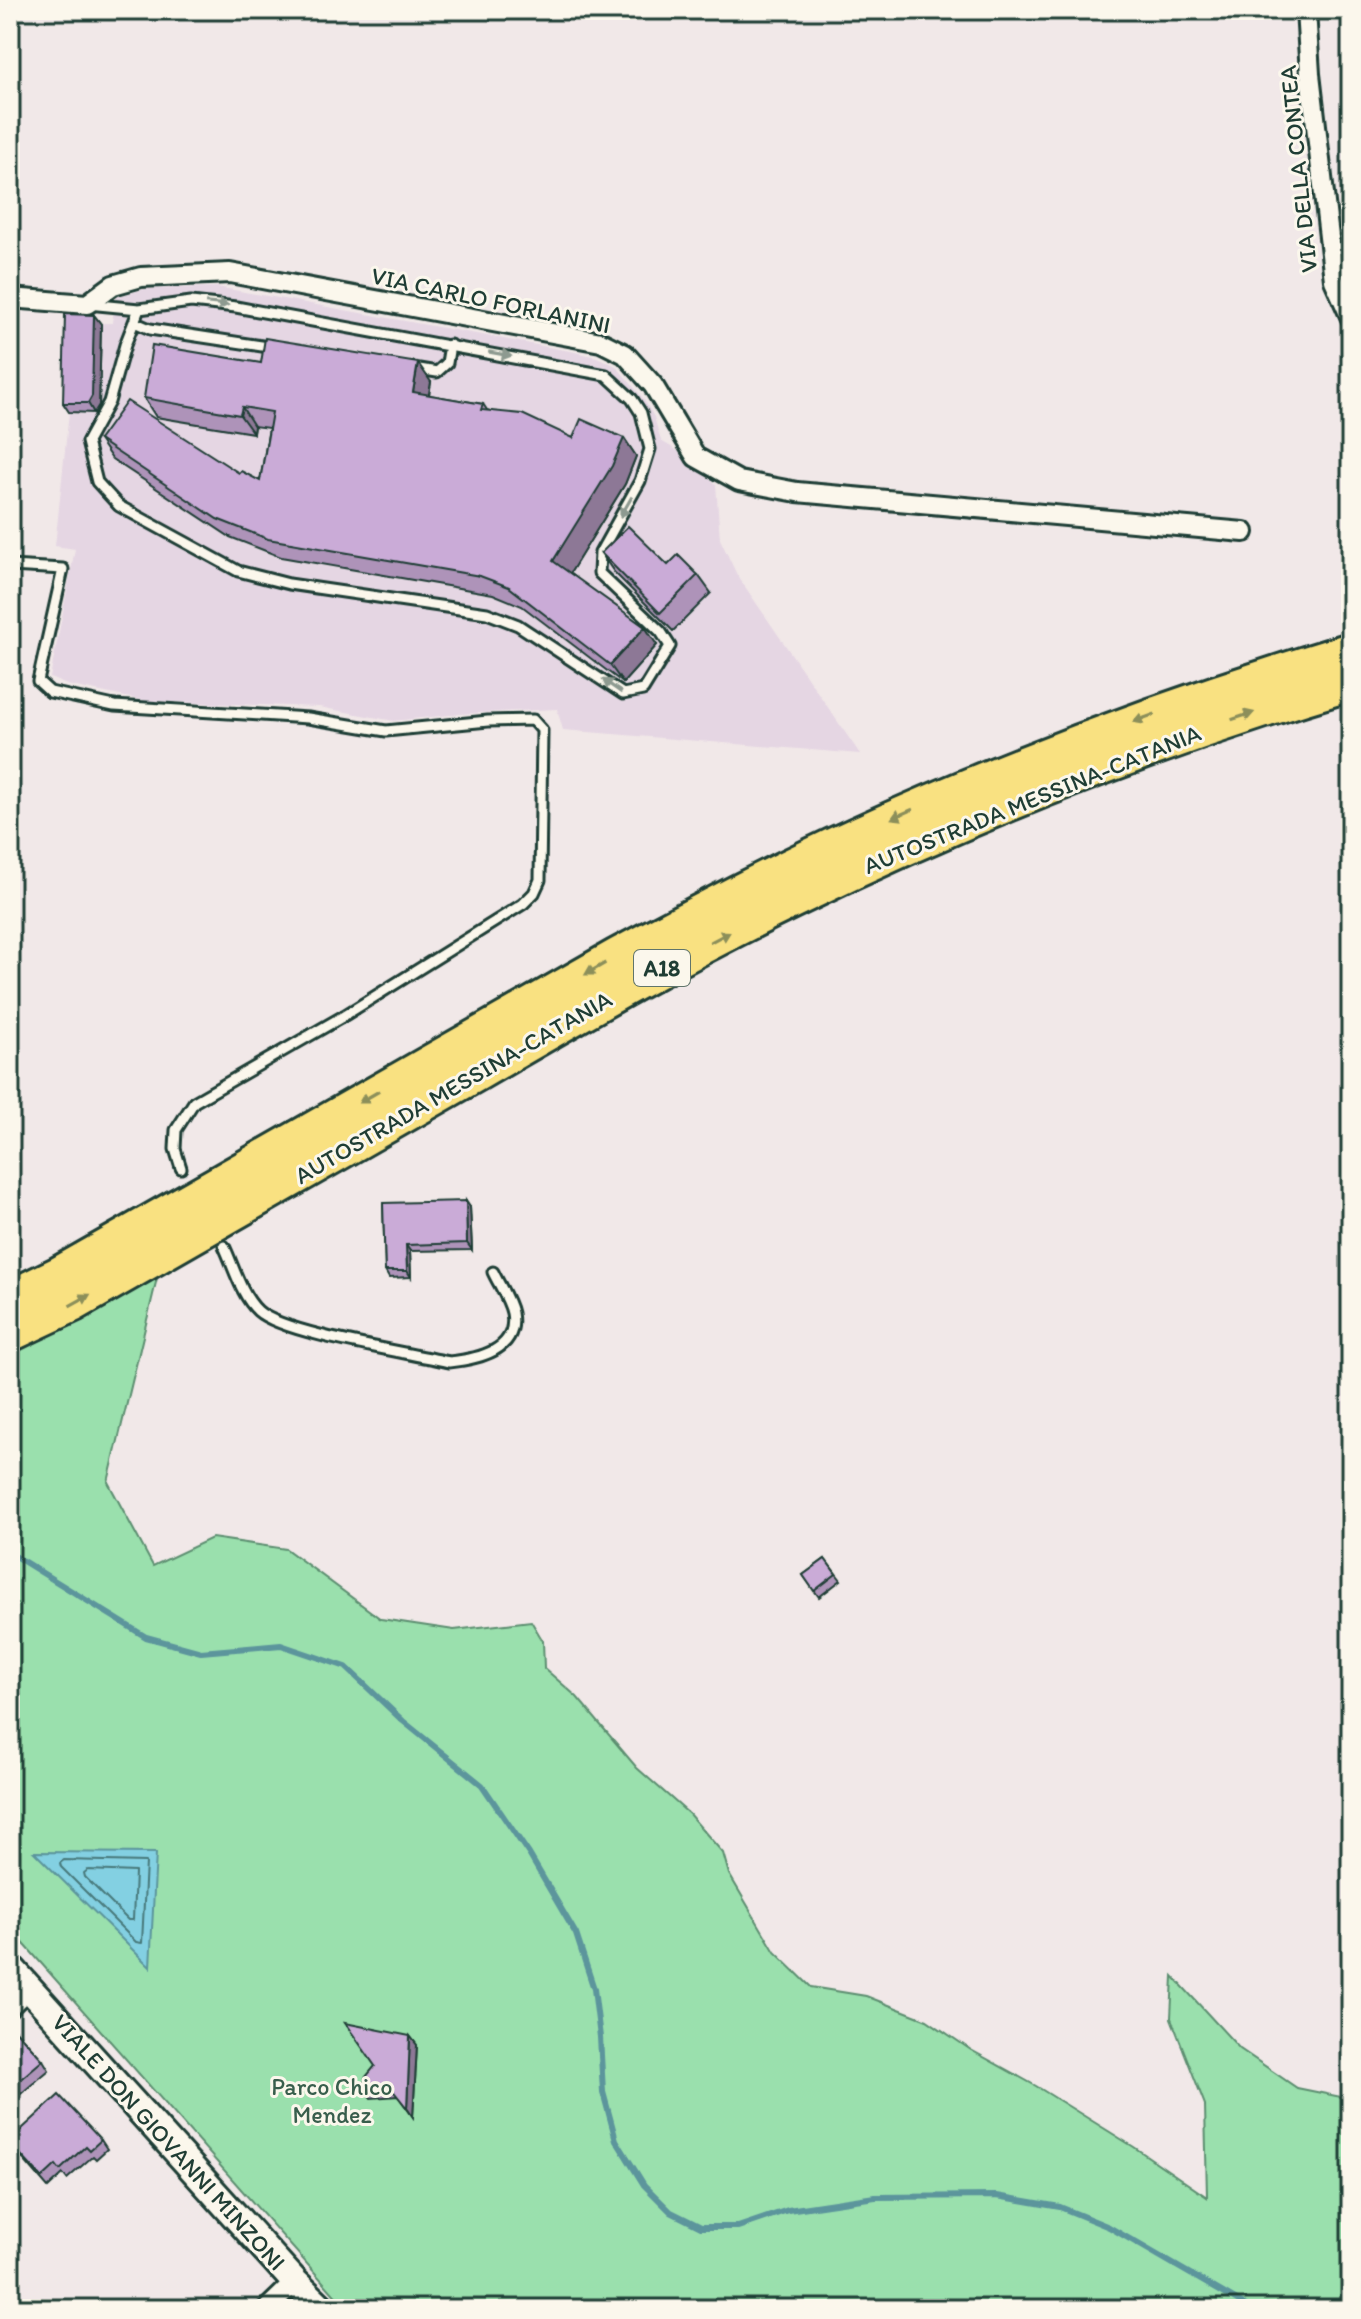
<svg xmlns="http://www.w3.org/2000/svg" width="1361" height="2319" font-family="Itim,sans-serif">
<style>
.built{fill:#e5d6e3}
.green{fill:#9ae0ad;stroke:#5c8e70;stroke-width:2}
.water{fill:#83d0e2;stroke:#5b959c;stroke-width:2}
.lines{fill:none;stroke-linecap:round;stroke-linejoin:round}
.shore{stroke:#47787a;stroke-width:2}
.stream{stroke:#5b959c;stroke-width:6}
.lane-casing{stroke:#1f3d34;stroke-width:15}
.street-casing{stroke:#1f3d34;stroke-width:24}
.secondary-casing{stroke:#1f3d34;stroke-width:32}
.highway-casing{stroke:#1f3d34;stroke-width:40}
.lane{stroke:#fbf7ec;stroke-width:9}
.street{stroke:#fbf7ec;stroke-width:18}
.secondary{stroke:#fbf7ec;stroke-width:26}
.highway{stroke:#f9e181;stroke-width:34}
.wall{fill:#ae93b9;stroke:#1f3d34;stroke-width:2}
.shaded-wall{fill:#8d7896;stroke:#1f3d34;stroke-width:2}
.building{fill:#caabd7;stroke:#1f3d34;stroke-width:2}
.oneway{fill:#8d9a90}
.oneway2{fill:#8c8f5a}
.labels{text-anchor:middle;dominant-baseline:central;stroke-width:6;stroke-linejoin:round;paint-order:stroke}
.shield{fill:#fbf7ec;stroke:#61756b;stroke-width:2}
.shield-label{font-size:22px;font-weight:bold;fill:#1f3d34}
.street-label{font-size:24px;fill:#1f3d34;stroke:#fbf7ec}
.park-label{font-size:24px;fill:#385e4c;stroke:#fbf7ec}
</style>
<rect width="100%" height="100%" fill="#f1e8e8"/>
<filter id="ink" filterUnits="userSpaceOnUse"><feTurbulence type="fractalNoise" baseFrequency=".0125" numOctaves="2"/><feDisplacementMap in="SourceGraphic" scale="16" xChannelSelector="R" yChannelSelector="G"/><feConvolveMatrix kernelMatrix="1 2 1 2 8 2 1 2 1" color-interpolation-filters="sRGB"/></filter>
<g filter="url(#ink)">
<path class="built" d="M217 287 570 351 597 357 616 366 643 398 654 417 661 441 678 451 716 484 720 539 737 575 860 754 563 730 557 709 459 714 394 721 319 707 145 701 67 685 50 678 75 549 55 546 69 412 72 324 112 323 116 297 144 289Z"/>
<path class="green" d="M157 1278 108 1482 153 1566 212 1538 286 1549 381 1619 454 1630 531 1621 543 1641 544 1668 577 1697 637 1768 689 1814 723 1853 729 1874 775 1952 811 1987 866 1996 927 2020 971 2050 1036 2086 1134 2147 1207 2197 1205 2105 1171 2018 1173 1976 1240 2049 1297 2088 1351 2099V2309H347L10 1928V1356Z"/>
<path class="water" d="M34 1852 156 1853 150 1967Z"/>
<g class="lines">
<path class="shore" d="M64 1860 146 1862 142 1943 136 1942 61 1867 60 1863Z
M88 1870 135 1872 133 1920H128L85 1877 84 1873Z"/>
<path class="stream" d="M10 1553 146 1637 201 1652 281 1645 346 1667 403 1721 482 1785 529 1854 576 1934 594 1989 600 2037 603 2092 616 2140 644 2185 671 2212 701 2227H738L788 2210 875 2197 997 2196 1060 2207 1109 2227 1251 2309"/>
<g class="lane-casing">
<path id="lane" d="M88 304 139 309 191 302 236 307 606 375 632 399 641 413 650 449 640 481 600 553 599 573 661 632 670 646 643 690 623 694 518 625 487 613 289 584 238 571 119 506 97 482 87 442 109 402 125 345 139 309
M134 322 150 329 275 348
M413 368 437 372 447 363 450 345
M10 566 63 569 38 681 50 692 114 706 308 718 386 731 488 721 533 720 542 730 540 880 534 893 523 904 342 1017 194 1102 176 1130 175 1149 181 1168
M224 1246C234 1267 241 1295 258 1311 283 1334 411 1353 449 1362 477 1359 519 1351 512 1313 509 1299 499 1285 493 1272"/>
</g>
<g class="street-casing">
<path id="street" d="M1306 10 1310 74 1334 280 1351 318
M10 298 87 304 113 285 141 277 230 273 601 342 625 354 653 385 696 457 739 481 797 492 1244 532
M10 2006 29 1988
M267 2309 295 2282"/>
</g>
<g class="secondary-casing">
<path id="secondary" d="M10 1967 295 2282 323 2309"/>
</g>
<g class="highway-casing">
<path id="highway" d="M10 1298 59 1274 617 956C696 914 774 872 856 835 1016 762 1182 701 1351 650
M10 1334 74 1304C209 1227 343 1150 478 1073 581 1013 684 953 792 901 972 813 1159 740 1351 683"/>
</g>
<use href="#lane" class="lane"/>
<use href="#street" class="street"/>
<use href="#secondary" class="secondary"/>
<use href="#highway" class="highway"/>
</g>
<path class="wall" d="M94 315 101 324 99 405 94 413 69 412 63 403Z
M261 363 431 382 429 395 483 404 487 410 573 438H624L636 456 625 484 570 573 657 645 623 683 522 606 493 594 281 557 230 537 112 459 99 440 239 473 260 481 269 428 254 426 253 433 156 417 144 398Z
M601 553 698 575 711 593 673 631 614 572Z
M383 1203 470 1207 472 1250 410 1251 411 1277 389 1278 385 1271Z
M825 1559 841 1580 819 1597 803 1575Z
M10 2024 43 2060 49 2070 10 2103Z
M410 2036 417 2045 413 2117 398 2096 371 2098 365 2090Z
M101 2140 107 2149 96 2159 93 2156 67 2179 63 2174 48 2188 10 2144Z"/>
<path class="shaded-wall" d="M94 315 101 324 99 405 94 413 88 403Z
M418 363 431 382 426 411 413 392Z
M242 407 254 426 253 433 240 415Z
M624 438 636 456 625 484 566 580 553 561Z
M645 627 657 645 623 683 610 665Z
M466 1201 470 1207 472 1250 467 1243Z
M406 1245 410 1251 411 1277 407 1271Z
M410 2036 417 2045 413 2117 407 2108Z"/>
<path class="building" d="M65 314 94 315 92 396 88 403H63Z
M265 338 418 363 413 392 483 404 481 410 522 414 573 438 581 419 624 438 612 466 553 561 645 627 610 665 509 587 480 576 268 539 217 519 99 440 127 401 239 473 241 471 260 481 272 412 242 407 240 415 144 398 152 345 261 363Z
M628 526 668 565 678 555 698 575 660 613 601 553Z
M466 1201 467 1243 406 1245 407 1271H385L383 1203Z
M825 1559 836 1574 814 1591 803 1575Z
M345 2023 410 2036 407 2108 391 2088 365 2090V2078L375 2066Z
M10 2024 43 2060 10 2088Z
M59 2095 101 2140 90 2150 86 2146 60 2170 56 2165 42 2178 10 2143V2140Z"/>
<defs><path id="oneway-solid" d="M-6-.8H1V-3.2L6.5 0L1 3.2V.8H-6Z" transform="scale(2)"/></defs>
<g class="oneway">
<use href="#oneway-solid" transform="translate(217 304) rotate(6)"/>
<use href="#oneway-solid" transform="translate(500 354) rotate(10)"/>
<use href="#oneway-solid" transform="translate(626 507) rotate(120)"/>
<use href="#oneway-solid" transform="translate(612 686) rotate(-145)"/>
</g>
<g class="oneway2">
<use href="#oneway-solid" transform="translate(1243 716) rotate(-18)"/>
<use href="#oneway-solid" transform="translate(1144 718) rotate(160)"/>
<use href="#oneway-solid" transform="translate(902 814) rotate(156)"/>
<use href="#oneway-solid" transform="translate(720 937) rotate(-28)"/>
<use href="#oneway-solid" transform="translate(595 969) rotate(150)"/>
<use href="#oneway-solid" transform="translate(369 1097) rotate(150)"/>
<use href="#oneway-solid" transform="translate(80 1300) rotate(-29)"/>
</g>
</g>
<g class="labels">
<rect class="shield" x="634" y="950" width="56" height="36" rx="6"/>
<g class="shield-label">
<text x="662" y="968">A18</text>
</g>
<g class="street-label">
<text transform="translate(1298 169) rotate(-96)">VIA DELLA CONTEA</text>
<text transform="translate(491 300) rotate(12)">VIA CARLO FORLANINI</text>
<text transform="translate(1032 799) rotate(-22)">AUTOSTRADA MESSINA-CATANIA</text>
<text transform="translate(453 1087) rotate(-30)">AUTOSTRADA MESSINA-CATANIA</text>
<text transform="translate(169 2142) rotate(48)">VIALE DON GIOVANNI MINZONI</text>
</g>
<g class="park-label">
<text x="332" y="2086">Parco Chico<tspan x="332" dy="28">Mendez</tspan></text>
</g>
</g>
<rect width="1361" height="2319" fill="none" stroke="#fbf7ec" stroke-width="40"/>
<rect x="20" y="20" width="1321" height="2279" fill="none" stroke="#1f3d34" stroke-width="3" filter="url(#ink)"/>
</svg>
